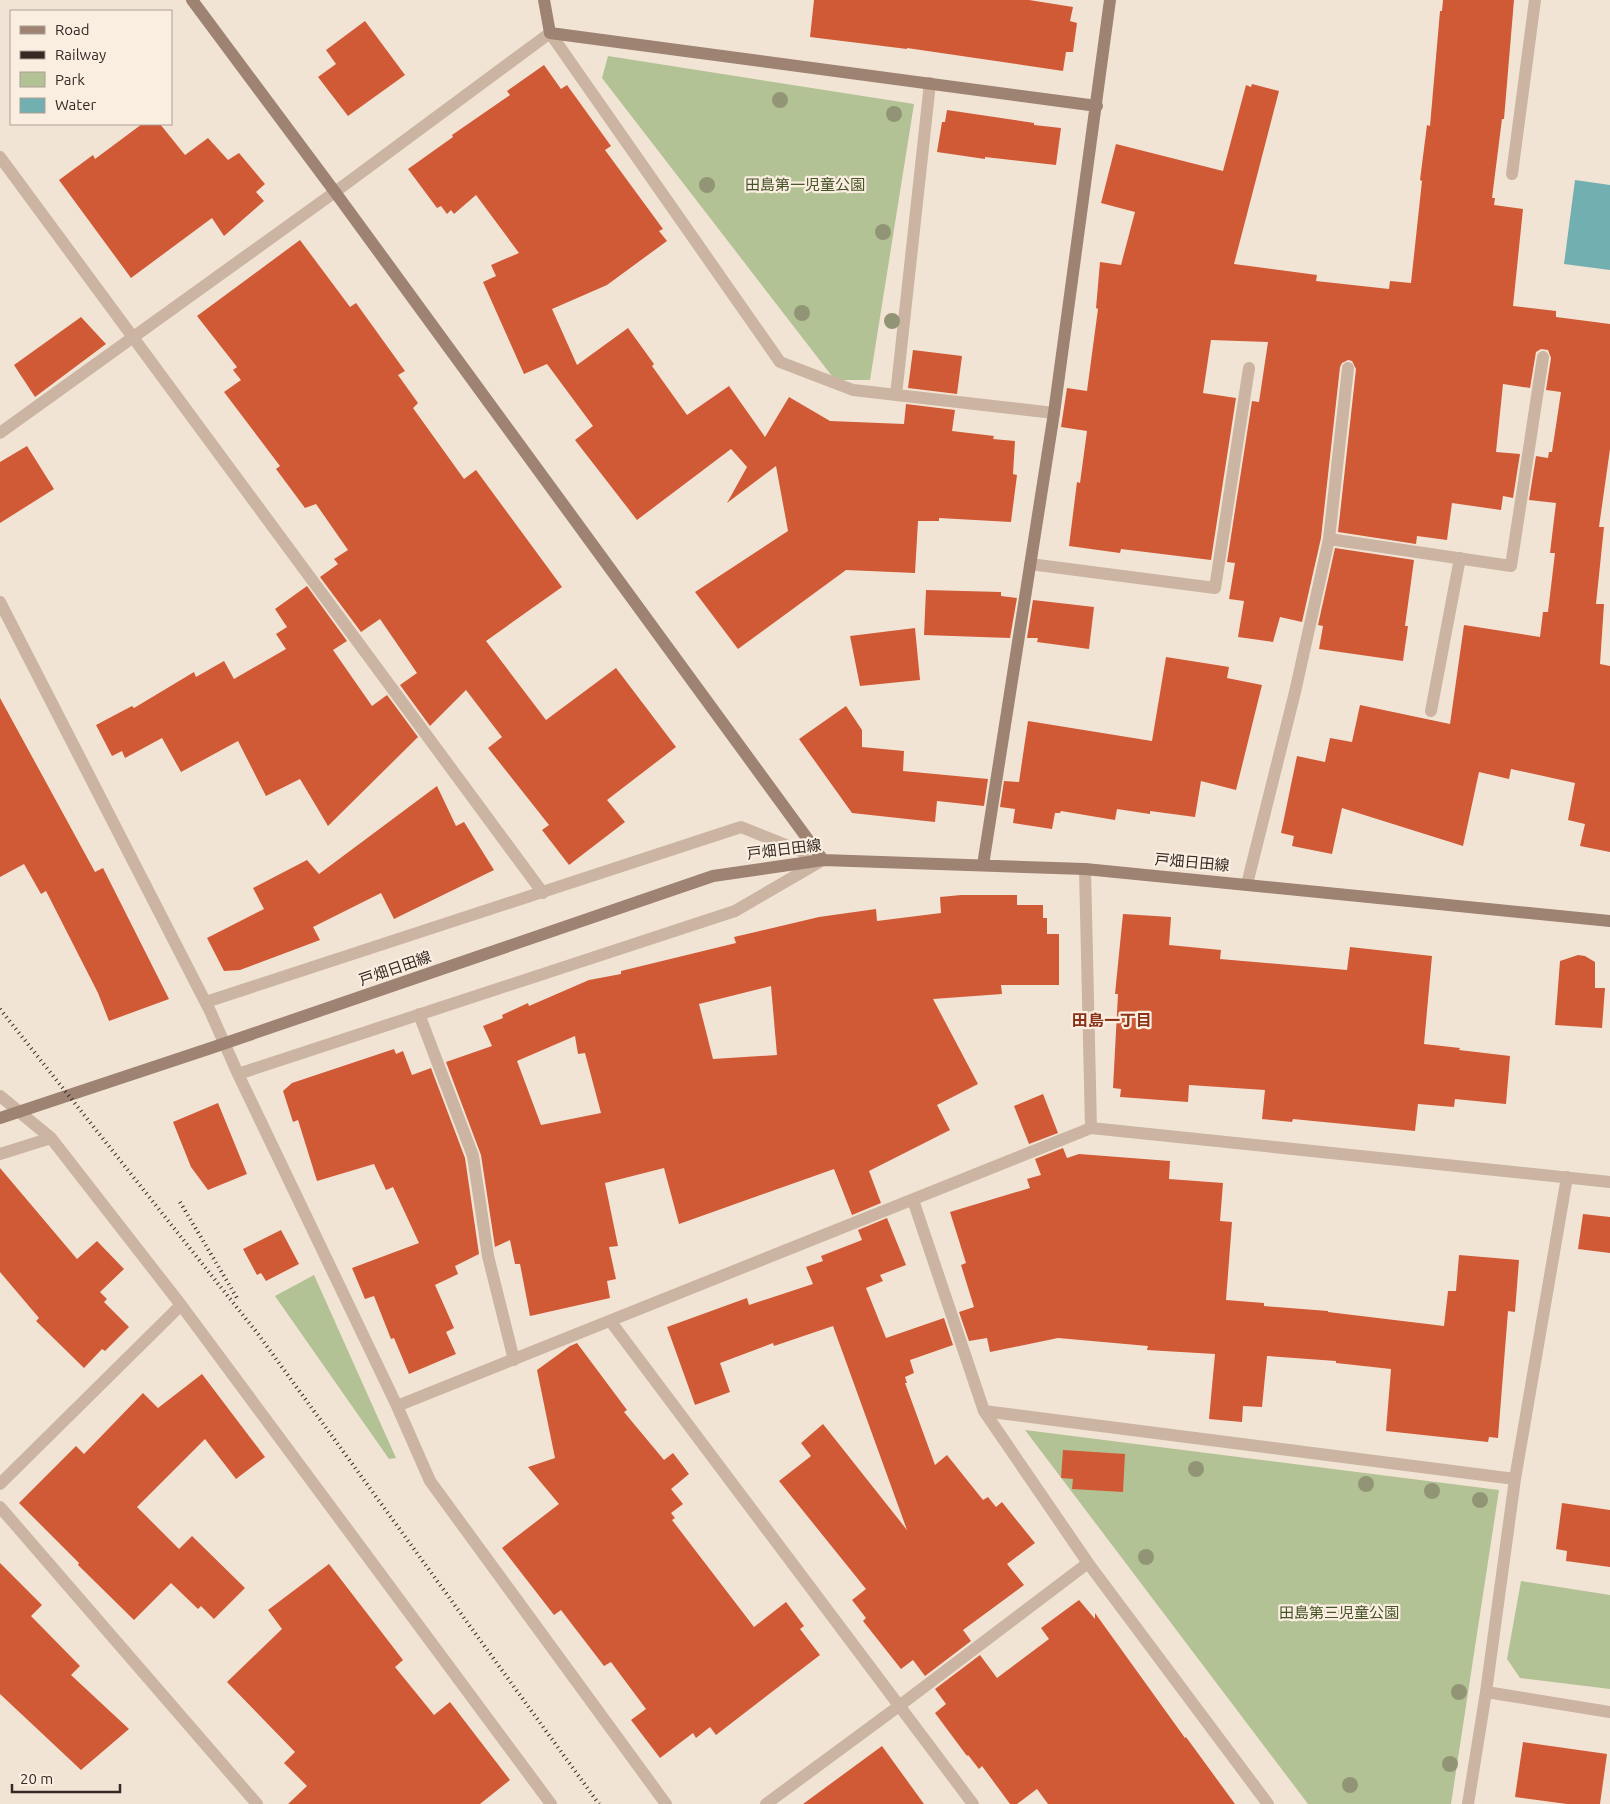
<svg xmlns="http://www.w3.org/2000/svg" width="1610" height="1804" font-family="Ubuntu,'Noto Sans JP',sans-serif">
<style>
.green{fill:#b3c294}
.water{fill:#72afb1}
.building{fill:#d05a36;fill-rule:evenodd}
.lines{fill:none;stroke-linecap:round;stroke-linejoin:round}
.lane{stroke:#cbb4a1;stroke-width:12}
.street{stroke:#cbb4a1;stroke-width:12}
.secondary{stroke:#9e8272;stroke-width:12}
.rail{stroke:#342924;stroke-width:4;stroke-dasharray:1 4;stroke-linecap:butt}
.tree{fill:#929575}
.labels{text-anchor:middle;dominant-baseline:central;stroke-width:4.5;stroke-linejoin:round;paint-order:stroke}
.park-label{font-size:15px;fill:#445426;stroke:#faeee1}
.street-label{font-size:15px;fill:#342924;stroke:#faeee1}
.neighbourhood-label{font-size:16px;font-weight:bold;fill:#893217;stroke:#faeee1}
</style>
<rect width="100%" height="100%" fill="#f2e4d5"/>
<path class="green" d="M608 56 914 104 870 380H835L602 78Z
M314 1275 396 1458 389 1459 275 1296Z
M1025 1430 1499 1490 1451 1804H1308Z
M1521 1581 1610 1595V1689L1520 1678 1507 1659Z"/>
<path class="water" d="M1575 180 1610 185V270L1564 264Z"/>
<path class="building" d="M814 0H1029L1073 7 1070 21 1077 23 1073 52H1066L1063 71 907 48V49L810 37Z
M1443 0H1514L1504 119H1502L1492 198H1495L1494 205 1523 209 1513 306 1556 311V317L1610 324V449L1599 527H1604L1596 604H1604L1600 664 1610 666V852L1580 846 1585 824 1568 820 1575 783 1511 769 1509 779 1479 772 1463 846 1342 808 1332 854 1292 846 1294 836 1281 833 1297 756 1325 762 1330 738 1352 742 1360 705 1450 724 1464 625 1540 637 1543 612H1548L1555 553H1550L1556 503 1529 500 1536 456 1548 458 1549 452H1552L1561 392 1546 390 1551 358 1548 350 1541 349 1536 352 1530 388 1503 384 1496 452 1520 454 1513 498 1503 496 1501 510 1452 503 1447 540 1417 536 1416 544 1338 532 1356 369 1352 361 1348 360 1342 363 1340 367 1321 538 1302 622 1280 617 1273 642 1238 637 1244 601 1229 599 1235 563 1227 562 1252 401 1259 402 1268 342 1211 340 1203 393 1236 398 1211 560 1121 549 1120 553 1069 546 1077 482 1080 483 1087 431 1061 427 1067 388 1087 391 1098 309 1096 308 1100 262 1121 265 1135 212 1101 203 1116 144 1223 171 1246 85 1251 87 1252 84 1279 91 1234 264 1317 275 1316 281 1389 289 1390 281 1411 283 1422 181 1420 180 1427 125 1430 126 1440 11H1442Z
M365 21 405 75 348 116 318 77 336 64 326 50Z
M544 65 561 89 567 85 611 146 605 150 663 229 659 231 667 241 607 285 552 309 577 365 628 328 654 364 652 366 687 415 729 386 765 437 789 397 830 421 904 424 906 404 955 410 952 431 994 436 993 439 1015 441 1013 474 1017 475 1011 522 939 518V521H918L915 573 846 570 738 649 695 592 788 531 776 466 727 503 747 467 731 449 637 520 575 440 593 426 547 364 524 374 483 282 496 276 491 265 519 253 476 195 454 214 451 210 447 214 441 206 437 208 408 169 453 137 452 135 510 95 507 91Z
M947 110 1034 123V125L1061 128 1056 165 985 157V159L937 152 942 122H945Z
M142 124H160L185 155 208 138 228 160 239 153 265 184 256 192 264 201 224 236 212 218 131 278 59 180 93 155 95 159Z
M300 240 350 307 356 303 405 371 398 375 418 403 413 408 464 479 476 470 562 587 486 641 546 720 616 668 676 747 607 800 625 822 569 865 542 830 549 825 488 748 502 737 466 690 430 726 400 685 417 673 380 619 361 632 320 577 338 564 334 559 348 550 316 504 305 508 276 469 280 466 224 392 241 380 233 370 237 367 197 316Z
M81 317 106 344 35 397 14 365Z
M913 350 962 356 957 394 908 388Z
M27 446 54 489 0 523V462Z
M1335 548 1414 560 1405 626H1408L1403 661 1319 649 1323 626 1318 625Z
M307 586 347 641 333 650 372 706 387 695 418 737 328 826 300 779 266 796 238 741 181 772 162 738 125 758 122 751 112 756 96 725 132 706 134 708 194 672 196 677 224 661 234 679 286 649 276 634 287 627 275 609Z
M926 590 1001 592V596L1017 598 1010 638 924 635Z
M1033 600 1094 607 1089 649 1037 642 1038 638H1027Z
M915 628 920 680 860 686 850 636Z
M1166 657 1229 667 1227 678 1262 685 1236 790 1201 781 1195 817 1150 811V814L1117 809 1115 820 1061 811 1060 813H1055L1052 829 1013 823 1015 809 1000 807 1004 781 1019 782 1028 721 1152 741Z
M0 698 95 872 103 868 169 999 109 1021 98 993 46 891 41 894 24 864 0 877Z
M846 706 862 730V747L904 751 903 771 988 779 984 806 937 801 935 822 852 813 799 739Z
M437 786 456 826 464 822 494 870 394 919 381 893 313 927 320 940 240 970 224 971 207 938 264 909 253 888 307 860 319 874Z
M961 895H1017V905H1043V918H1047V934H1059V985H1001L1002 994 933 999 978 1084 937 1105 950 1130 869 1171 881 1203 852 1215 834 1169 679 1224 664 1168 605 1183 618 1246 609 1247 616 1279 607 1281 610 1298 530 1316 520 1264H515L510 1240 495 1247 481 1155 446 1062 492 1046 483 1026 503 1018 502 1015 528 1003 529 1006 589 980 621 974V971L736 943 734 937 819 917 876 909 877 921 941 913 940 897ZM771 986 777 1055 713 1059 699 1004ZM575 1036 578 1054 585 1053 601 1113 541 1125 517 1061Z
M1123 914 1171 917 1169 945 1221 950 1220 959 1347 970 1350 947 1432 956 1424 1044 1460 1048 1459 1050 1510 1056 1506 1104 1455 1099 1454 1107 1418 1104 1415 1131 1293 1119 1292 1122 1262 1119 1265 1090 1189 1085 1188 1102 1120 1097 1121 1089 1113 1088 1118 994H1115Z
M1578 955 1585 956 1595 962V988H1605L1602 1028 1555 1025 1560 961Z
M394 1049 396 1054 403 1051 412 1075 431 1068 465 1158 479 1254 455 1266 458 1274 435 1285 454 1328 446 1332 456 1354 409 1374 394 1338 391 1339 374 1296 365 1299 352 1268 419 1243 393 1187 386 1190 374 1164 317 1181 298 1120 293 1122 283 1091 292 1083Z
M1043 1094 1058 1133 1029 1144 1014 1106Z
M218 1103 247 1174 208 1190 191 1167 173 1122Z
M1063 1148 1067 1158 1079 1154 1170 1161 1169 1179 1223 1183 1220 1221 1232 1222 1226 1300 1264 1303V1306L1328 1311V1312L1444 1326 1448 1291H1456L1459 1255 1519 1260 1515 1312 1508 1311 1498 1438 1489 1437 1488 1442 1386 1431 1391 1369 1336 1363V1361L1267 1356 1262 1407 1243 1406 1242 1422 1209 1419 1215 1354 1147 1350 1148 1346 1058 1338 990 1352 987 1338 969 1341 959 1312 974 1307 961 1265 966 1263 950 1212 1030 1188 1027 1179 1041 1175 1035 1159Z
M0 1168 77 1259 97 1241 124 1269 100 1292 107 1299 104 1302 129 1327 105 1351 102 1349 84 1368 36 1321 39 1318 0 1272Z
M1583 1214 1610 1217V1253L1578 1249Z
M887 1218 906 1265 880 1275 883 1281 866 1288 886 1338 944 1318 953 1345 910 1360 914 1373 905 1377 907 1383H905L935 1465 947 1455 983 1500 988 1497 996 1507 1002 1502 1035 1543 1007 1564 1024 1585 963 1630 971 1641 925 1676 913 1660 901 1669 863 1621 866 1618 852 1600 866 1589 779 1481 811 1456 801 1443 823 1424 907 1530 833 1326 774 1346 773 1343 720 1363 730 1392 695 1405 667 1327 747 1298 749 1305 813 1284 806 1267 823 1261 821 1256 862 1240 858 1230Z
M281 1230 299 1264 266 1281 261 1273 257 1275 243 1249Z
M577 1343 627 1410 624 1412 664 1460 673 1453 689 1474 671 1489 683 1504 671 1513 675 1518 672 1520 754 1627 786 1602 804 1626 800 1629 820 1655 716 1735 710 1727 696 1738 693 1733 660 1758 631 1720 646 1709 611 1662 604 1666 561 1610 554 1615 502 1548 559 1504 528 1467 555 1458 537 1370 570 1346Z
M202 1374 265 1457 236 1479 205 1439 137 1507 179 1549 192 1536 245 1588 214 1619 201 1606 198 1609 171 1583 134 1620 78 1565 79 1563 19 1503 76 1446 84 1454 143 1393 158 1408Z
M1063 1450 1125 1454 1123 1492 1072 1489 1073 1479 1061 1478Z
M1562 1503 1610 1510V1567L1566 1561 1567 1551 1556 1549Z
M0 1563 42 1605 31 1616 80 1666 71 1675 129 1729 81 1770 0 1694Z
M329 1564 403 1660 395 1667 434 1715 450 1702 510 1780 480 1804H288L307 1786 284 1763 295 1752 227 1682 282 1629 268 1610Z
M1079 1600 1095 1619V1613L1185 1738 1186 1737 1235 1804H1048L1037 1789 1017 1804H1010L982 1766 979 1769 968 1755 967 1756 935 1713 946 1704 935 1689 980 1655 997 1678 1049 1639 1041 1628Z
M1523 1742 1607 1754 1600 1804H1567L1515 1797Z
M882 1746 924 1804H803Z"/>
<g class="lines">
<path class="lane" d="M1030 564 1215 588 1249 368"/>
<path class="street" d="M0 157 543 893
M1512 174 1535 0
M896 395 930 83
M0 433 335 192 550 33 780 362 853 390 1054 413
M1329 539 1511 566 1543 357
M0 602 210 1011 238 1074 397 1406 430 1481 666 1804
M1431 711 1460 558
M1085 869 1091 1128
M1247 884 1295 692 1329 539 1348 368
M206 1002 741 827 823 860
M419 1014 473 1156 488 1256 514 1360
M238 1074 735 911 821 861
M0 1096 51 1138 181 1305 551 1804
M0 1154 51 1138
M913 1200 984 1411 1088 1563 1268 1804
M611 1322 973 1804
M397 1406 1091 1128 1610 1182
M984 1411 1515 1479
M0 1484 181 1305
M0 1507 257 1804
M1486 1692 1610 1712
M766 1804 899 1706 1088 1563
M1468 1804 1486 1692 1515 1479 1567 1177"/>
<path class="secondary" d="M192 0 335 192 823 860
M544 0 550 33 1097 106
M983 865 1054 413 1110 0
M0 1118 211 1048 713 876 823 860 1085 869 1610 921"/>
<path class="rail" d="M0 1009 258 1334 599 1804
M180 1202 237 1298"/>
</g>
<g class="tree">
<circle cx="780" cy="100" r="8"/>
<circle cx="894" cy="114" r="8"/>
<circle cx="707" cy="185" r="8"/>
<circle cx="883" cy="232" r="8"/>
<circle cx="802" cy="313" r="8"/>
<circle cx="892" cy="321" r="8"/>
<circle cx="1196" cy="1469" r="8"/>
<circle cx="1366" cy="1484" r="8"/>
<circle cx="1432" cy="1491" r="8"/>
<circle cx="1480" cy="1500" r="8"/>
<circle cx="1146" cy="1557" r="8"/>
<circle cx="1459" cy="1692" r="8"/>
<circle cx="1450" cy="1764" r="8"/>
<circle cx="1350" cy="1785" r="8"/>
</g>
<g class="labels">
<g class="park-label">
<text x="805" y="184">田島第一児童公園</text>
<text x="1339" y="1612">田島第三児童公園</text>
</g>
<g class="street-label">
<text transform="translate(784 849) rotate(-7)">戸畑日田線</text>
<text transform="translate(1192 862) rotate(5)">戸畑日田線</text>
<text transform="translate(395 968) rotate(-19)">戸畑日田線</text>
</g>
<g class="neighbourhood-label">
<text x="1112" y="1020">田島一丁目</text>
</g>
</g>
<rect x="10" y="10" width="162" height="115" fill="#faeee1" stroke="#ab9f95"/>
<rect x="20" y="26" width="25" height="8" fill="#9e8272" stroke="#ab9f95"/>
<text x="55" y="35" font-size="15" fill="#342924">Road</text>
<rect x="20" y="51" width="25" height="8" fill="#342924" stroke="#ab9f95"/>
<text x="55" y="60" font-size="15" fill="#342924">Railway</text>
<rect x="20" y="72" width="25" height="15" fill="#b3c294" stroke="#ab9f95"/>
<text x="55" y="85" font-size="15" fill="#342924">Park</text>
<rect x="20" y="98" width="25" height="15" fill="#72afb1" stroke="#ab9f95"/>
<text x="55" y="110" font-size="15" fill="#342924">Water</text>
<path d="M12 1784v8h108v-8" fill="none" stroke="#342924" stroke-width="2.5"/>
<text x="20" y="1784" font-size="15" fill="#342924" stroke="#faeee1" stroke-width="4" paint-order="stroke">20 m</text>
</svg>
